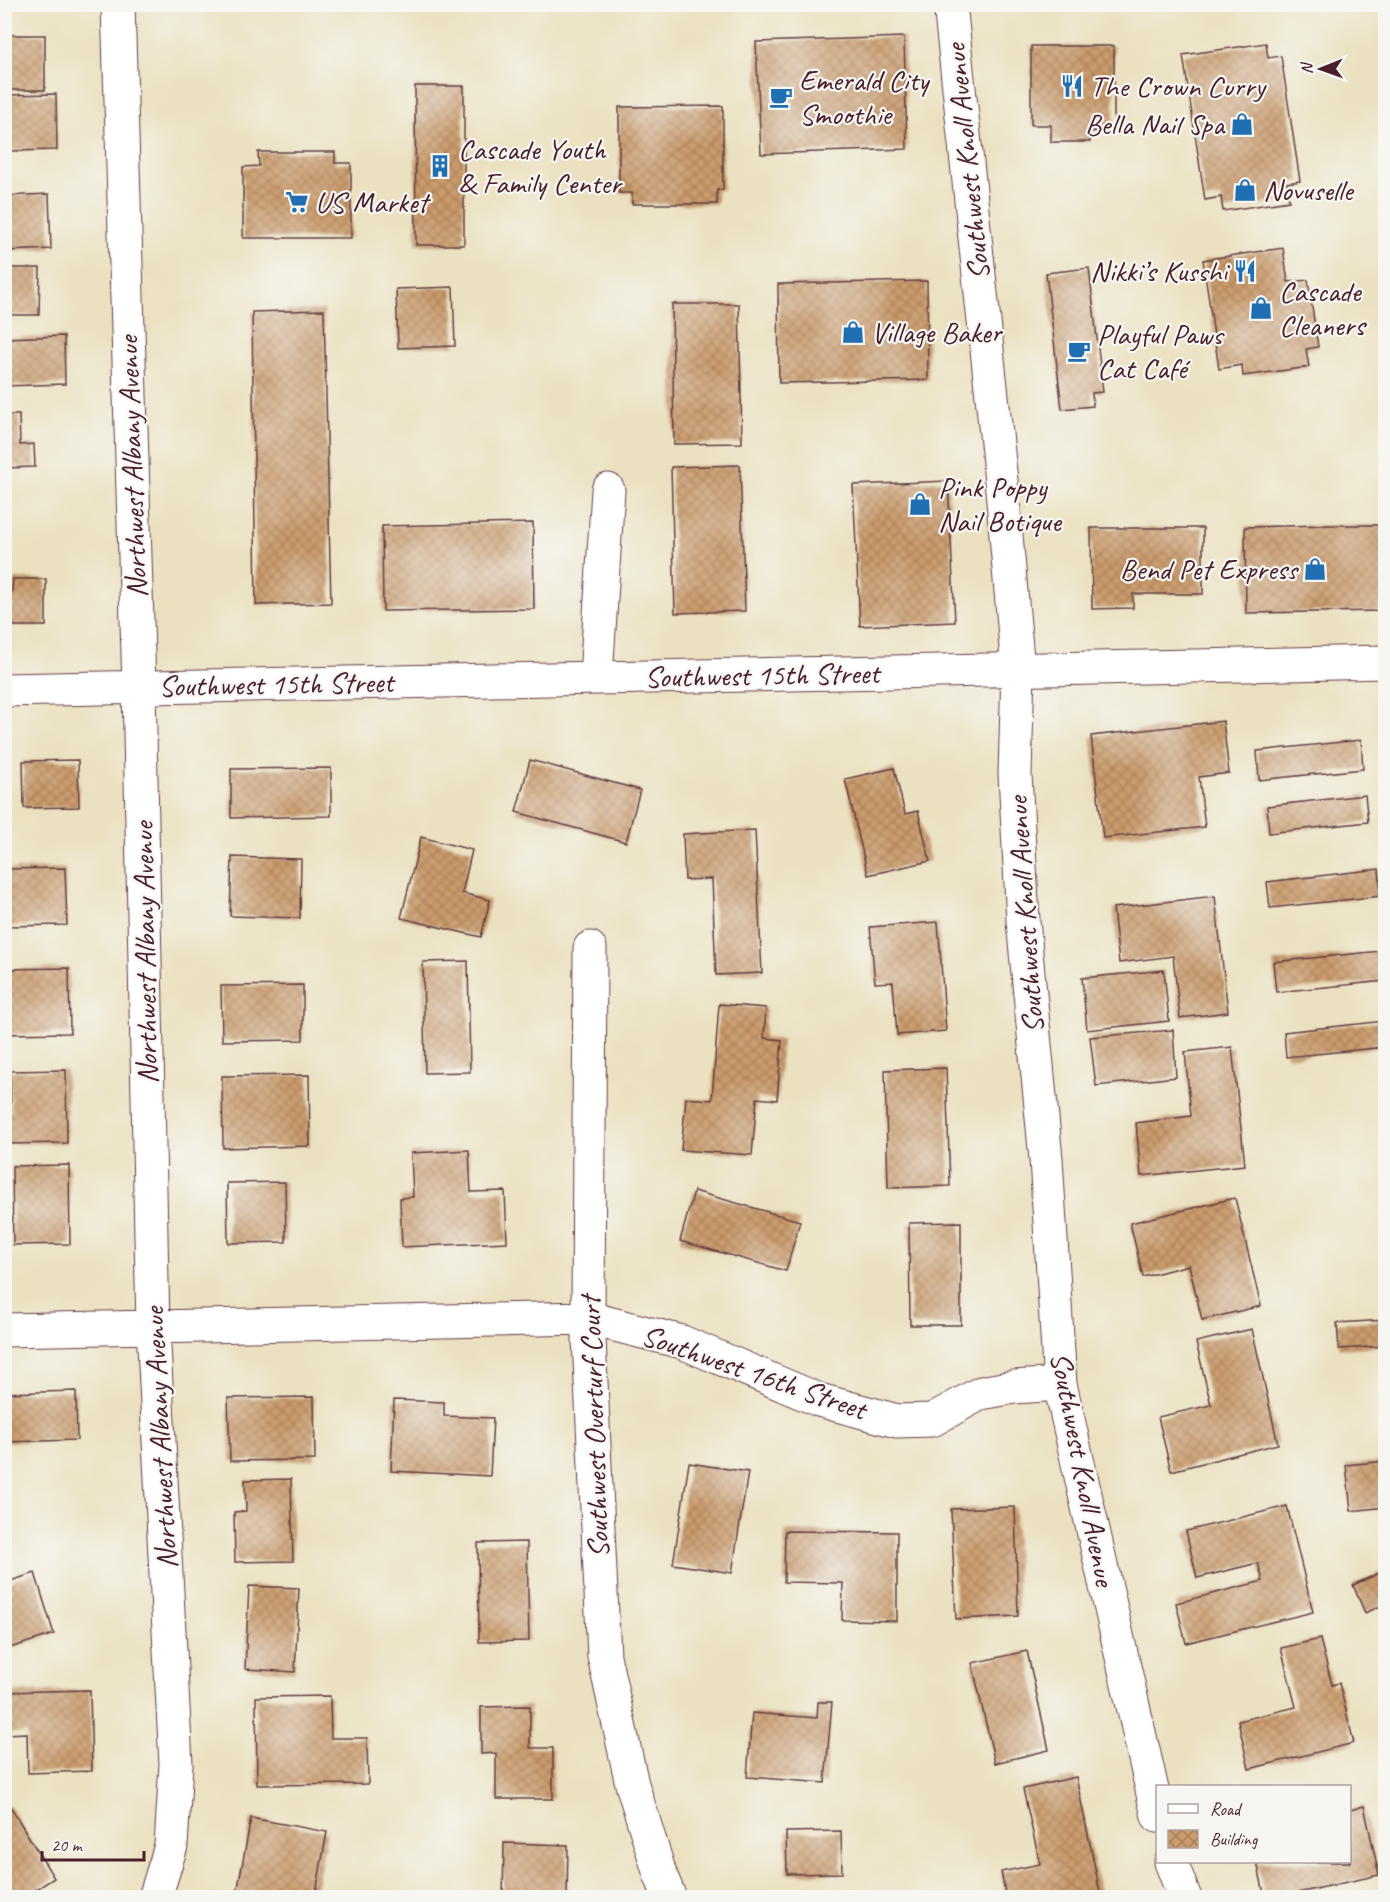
<svg xmlns="http://www.w3.org/2000/svg" width="1390" height="1902" font-family="Caveat,sans-serif">
<style>
.building{fill:url(#building-cross-hatch)}
.lines{fill:none;stroke-linecap:round;stroke-linejoin:round}
.minor-casing{stroke:#623c41;stroke-width:35}
.minor{stroke:#fff;stroke-width:33}
.labels{text-anchor:middle;dominant-baseline:central;stroke-width:4.5;stroke-linejoin:round;paint-order:stroke}
.poi-label{font-size:30px;fill:#4a1f2b;stroke:#f6f6f2;text-anchor:start}
.street-label{font-size:30px;fill:#4a1f2b;stroke:#f6f6f2}
</style>
<defs>
<pattern id="building-cross-hatch" width="8" height="8" patternUnits="userSpaceOnUse" patternTransform="scale(1.5)"><rect width="8" height="8" fill="#cb9c6d"/><path d="M0 0l8 8M0 8l8-8" fill="none" stroke="#a77f5a"/></pattern>
</defs>
<rect width="100%" height="100%" fill="#f6f6f2"/>
<filter id="ink" filterUnits="userSpaceOnUse"><feTurbulence type="fractalNoise" baseFrequency=".0167" numOctaves="2"/><feDisplacementMap in="SourceGraphic" scale="12" xChannelSelector="R" yChannelSelector="G"/><feConvolveMatrix kernelMatrix="1 2 1 2 8 2 1 2 1" color-interpolation-filters="sRGB"/></filter>
<filter id="wash" filterUnits="userSpaceOnUse"><feTurbulence type="fractalNoise" baseFrequency=".008" numOctaves="4" result="noise"/><feDisplacementMap in="SourceGraphic" scale="24" xChannelSelector="R" yChannelSelector="G"/><feGaussianBlur stdDeviation="1.35" result="paint"/><feColorMatrix in="noise" values="0 0 0 0 0 0 0 0 0 0 0 0 0 0 0 0 0 1.4 0 .05"/><feComposite in="paint" operator="in"/></filter>
<g filter="url(#wash)">
<rect width="100%" height="100%" fill="#ebe1c0"/>
<g id="blocks">
<path class="building" d="M4 35H45V90H4Z
M904 37 907 149 761 154 756 42Z
M1266 43 1268 58 1281 56 1300 181 1286 183 1289 201 1223 211 1221 197 1205 200 1183 55Z
M1031 46H1114V131H1089L1090 142H1051V125H1031Z
M415 86H464V245H416Z
M56 94 57 150 10 151V130H4V95Z
M723 106V190H717V204H632V193H619V107Z
M258 152H335V163H351V238H243V167L259 166Z
M49 194 51 249 6 251 4 196Z
M1283 248 1288 282 1308 280 1318 347 1306 349 1309 367 1243 376 1242 365 1219 369 1203 260Z
M4 268H40L39 315H4Z
M1089 268 1103 392 1092 393 1093 406 1062 409 1046 273Z
M927 281 928 380 779 383 778 284Z
M453 287 455 346 398 348 396 289Z
M672 304H739L742 443 674 444Z
M324 310 331 603 256 605 252 312Z
M64 336 65 384 4 386V338Z
M4 415H19L20 445 34 444 35 467 4 468Z
M740 465 745 611 675 613 671 467Z
M948 481 955 622 860 626 853 485Z
M533 523 534 609 383 611 382 526Z
M1327 525H1386V611L1246 613 1245 527Z
M1091 528H1203V594H1133V608L1092 609Z
M13 579H46V626H4V592H12Z
M1223 721 1229 773 1199 777 1205 827 1103 838 1091 736Z
M1361 740 1363 769 1259 780 1257 751Z
M78 760 79 807 24 808 23 761Z
M530 760 640 790 626 842 516 812Z
M331 768V816L231 818V769Z
M894 768 905 814 918 811 930 861 868 875 845 779Z
M1365 795 1368 822 1269 833 1267 806Z
M755 830 762 973 716 975 712 879 685 880 683 834Z
M421 837 472 850 462 893 490 900 481 937 401 918Z
M232 857 301 859 300 918 230 916Z
M65 868 67 925 4 926V869Z
M1379 869 1381 896 1270 908 1267 882Z
M1215 896 1228 1012 1180 1018 1173 956 1119 963 1113 908Z
M938 922 946 1031 897 1035 893 982 875 983 870 927Z
M1381 951 1385 981 1276 992 1273 962Z
M468 961 470 1072 425 1073 423 962Z
M69 968 70 1033 4 1034V969Z
M1164 970 1169 1021 1087 1030 1082 978Z
M303 985V1040L222 1041 221 986Z
M719 1004 766 1008 764 1038 782 1040 777 1100 757 1098 752 1155 681 1150 686 1098 712 1100Z
M1385 1021 1386 1047 1286 1057 1284 1032Z
M1173 1030 1176 1077 1096 1086 1090 1037Z
M1232 1047 1245 1165 1141 1176 1136 1123 1191 1116 1185 1052Z
M946 1068 950 1186 888 1188 885 1070Z
M66 1070 67 1143 4 1144V1111H11L10 1071Z
M309 1075 310 1146 223 1148 222 1076Z
M469 1150 471 1192 505 1191 507 1242 402 1247 400 1198 413 1197 411 1153Z
M69 1165 70 1244 13 1245 12 1166Z
M285 1182 286 1242 228 1243 227 1183Z
M694 1191 800 1221 786 1271 680 1241Z
M1235 1198 1261 1306 1202 1320 1189 1265 1143 1277 1130 1223Z
M961 1222V1325H910L909 1223Z
M1386 1320V1346L1339 1349 1337 1323Z
M1252 1329 1278 1444 1171 1471 1158 1417 1211 1405 1196 1342Z
M76 1391 77 1440 4 1442V1393Z
M314 1397 315 1460 230 1461 228 1398Z
M394 1400 444 1402V1416L493 1418 490 1476 391 1471Z
M1386 1461V1507L1351 1511 1346 1465Z
M689 1463 748 1472 732 1573 673 1564Z
M291 1479 293 1561 235 1562 234 1512 246 1511 245 1480Z
M1287 1506 1313 1612 1186 1643 1176 1603 1263 1581 1258 1563 1197 1578 1186 1531Z
M1015 1507 1018 1616 956 1619 951 1509Z
M785 1531 897 1532V1621L842 1620 843 1583 784 1582Z
M527 1542 529 1641 479 1642 478 1543Z
M1386 1570V1604L1365 1613 1353 1585Z
M35 1573 54 1634 4 1650V1583Z
M249 1586 299 1588 295 1672 245 1669Z
M1320 1639 1332 1685 1339 1683 1354 1743 1249 1769 1238 1721 1296 1707 1281 1648Z
M1027 1651 1049 1750 995 1763 972 1663Z
M90 1690 92 1771 28 1773 27 1733 4 1734V1692Z
M330 1696 331 1738H367L368 1784 257 1785 256 1697Z
M818 1702H832L825 1783 747 1777 752 1713 817 1718Z
M530 1706V1748H553V1799H496V1753L481 1754V1707Z
M1076 1777 1100 1892 1076 1898H1006L1001 1872 1040 1864 1023 1789Z
M10 1806 54 1878 23 1898H4V1810Z
M1364 1806 1379 1875 1275 1898H1265L1257 1862H1350V1810Z
M251 1818 327 1832 315 1898H236Z
M841 1831 842 1873 787 1874 786 1832Z
M504 1843 568 1845 567 1898H503Z"/>
</g>
</g>
<g filter="url(#ink)">
<use href="#blocks" fill-opacity="0" stroke="#623c41" stroke-width="1.5"/>
<g class="lines">
<g class="minor-casing">
<path id="minor" d="M118 4 139 687 153 1327 176 1764 171 1846 155 1898
M950 4 1002 490 1018 670 1015 774 1023 921 1046 1159 1060 1384 1158 1816
M596 677 608 490
M4 690 1386 662
M590 948 588 1318 604 1656 632 1784 660 1874 670 1898
M4 1330 588 1318 682 1342 819 1400 897 1421 932 1420 981 1393 1014 1387 1060 1384
M1171 1862 1185 1898"/>
</g>
<use href="#minor" class="minor"/>
</g>
</g>
<defs>
<g id="restaurant-bare" transform="scale(1.8)"><path d="M-5-6h1v4h1v-4h1v4h1v-4h1v5L-1.5 .5V6h-2V.5L-5-1ZM5-6V6H3V1.5H1.5Q1.5-4 5-6Z" fill="#1f6fb2" stroke="#f6f6f2" stroke-width="2.5" paint-order="stroke"/></g>
<g id="cafe-bare" transform="scale(1.8)"><path d="M-5.5-4.5H6V0H3Q3 3.5 0 3.5H-2.5Q-5.5 3.5-5.5 0ZM3-3.2v2h1.7v-2ZM-6 4.5H4V6H-6Z" fill="#1f6fb2" stroke="#f6f6f2" stroke-width="2.5" paint-order="stroke"/></g>
<g id="shop-bare" transform="scale(1.8)"><path d="M-5-2.5h2.3a2.7 3.5 0 0 1 5.4 0H5L5.5 6h-11ZM-1.5-2.5h3a1.5 2.3 0 0 0-3 0Z" fill="#1f6fb2" stroke="#f6f6f2" stroke-width="2.5" paint-order="stroke"/></g>
<g id="building-bare" transform="scale(1.8)"><path d="M-4-6H4V6H1V3H-1V6H-4ZM-2.5-4.3h1.7v1.8h-1.7ZM.8-4.3h1.7v1.8H.8ZM-2.5-1h1.7V.8h-1.7ZM.8-1h1.7V.8H.8Z" fill="#1f6fb2" stroke="#f6f6f2" stroke-width="2.5" paint-order="stroke"/></g>
<g id="supermarket-bare" transform="scale(1.8)"><path d="M-6-5.5h2.5l.6 2H6L4.5 2H-2.5L-4.4-4H-6ZM-1.5 3.2a1.3 1.3 0 1 0 .1 0ZM3 3.2a1.3 1.3 0 1 0 .1 0Z" fill="#1f6fb2" stroke="#f6f6f2" stroke-width="2.5" paint-order="stroke"/></g>
</defs>
<g fill-rule="evenodd">
<use href="#restaurant-bare" x="1072" y="86"/>
<use href="#cafe-bare" x="781" y="97"/>
<use href="#shop-bare" x="1242" y="124"/>
<use href="#building-bare" x="440" y="166"/>
<use href="#shop-bare" x="1245" y="190"/>
<use href="#supermarket-bare" x="297" y="202"/>
<use href="#restaurant-bare" x="1245" y="271"/>
<use href="#shop-bare" x="1261" y="308"/>
<use href="#shop-bare" x="853" y="332"/>
<use href="#cafe-bare" x="1079" y="351"/>
<use href="#shop-bare" x="920" y="504"/>
<use href="#shop-bare" x="1315" y="569"/>
</g>
<g class="labels">
<g class="poi-label">
<text x="799" y="80">Emerald City<tspan x="799" dy="34">Smoothie</tspan></text>
<text x="1090" y="86">The Crown Curry</text>
<text x="1224" y="124" text-anchor="end">Bella Nail Spa</text>
<text x="458" y="149">Cascade Youth<tspan x="458" dy="34">&amp; Family Center</tspan></text>
<text x="1263" y="190">Novuselle</text>
<text x="315" y="202">US Market</text>
<text x="1227" y="271" text-anchor="end">Nikki’s Kusshi</text>
<text x="1279" y="291">Cascade<tspan x="1279" dy="34">Cleaners</tspan></text>
<text x="871" y="332">Village Baker</text>
<text x="1097" y="334">Playful Paws<tspan x="1097" dy="34">Cat Café</tspan></text>
<text x="938" y="487">Pink Poppy<tspan x="938" dy="34">Nail Botique</tspan></text>
<text x="1297" y="569" text-anchor="end">Bend Pet Express</text>
</g>
<g class="street-label">
<text transform="translate(967 162) rotate(-96)">Southwest Knoll Avenue</text>
<text transform="translate(132 467) rotate(-92)">Northwest Albany Avenue</text>
<text transform="translate(762 675) rotate(-1)">Southwest 15th Street</text>
<text transform="translate(276 684) rotate(-1)">Southwest 15th Street</text>
<text transform="translate(1025 915) rotate(-94)">Southwest Knoll Avenue</text>
<text transform="translate(145 953) rotate(-91)">Northwest Albany Avenue</text>
<text transform="translate(754 1372) rotate(19)">Southwest 16th Street</text>
<text transform="translate(594 1427) rotate(-92)">Southwest Overturf Court</text>
<text transform="translate(160 1438) rotate(-93)">Northwest Albany Avenue</text>
<text transform="translate(1083 1469) rotate(79)">Southwest Knoll Avenue</text>
</g>
</g>
<rect width="1390" height="1902" fill="none" stroke="#f6f6f2" stroke-width="24"/>
<rect x="1156" y="1785" width="195" height="78" fill="#f6f6f2" stroke="#b1a0a2" stroke-width="1.5"/>
<rect x="1168" y="1804" width="30" height="9" fill="#ffffff" stroke="#b1a0a2" stroke-width="1.5"/>
<text x="1210" y="1815" font-size="18" fill="#4a1f2b">Road</text>
<rect x="1168" y="1830" width="30" height="18" fill="url(#building-cross-hatch)" stroke="#b1a0a2" stroke-width="1.5"/>
<text x="1210" y="1845" font-size="18" fill="#4a1f2b">Building</text>
<g transform="translate(1321 69) rotate(269)" stroke="#f6f6f2" stroke-width="4.5" paint-order="stroke">
<path d="M0-4.5L10 22L0 15L-10 22Z" fill="#4a1f2b"/>
<text y="-9" font-size="16" font-weight="bold" text-anchor="middle" fill="#4a1f2b">N</text>
</g>
<path d="M42 1851v9h102v-9" fill="none" stroke="#4a1f2b" stroke-width="3"/>
<text x="51" y="1851" font-size="18" fill="#4a1f2b" stroke="#f6f6f2" stroke-width="4.5" paint-order="stroke">20 m</text>
</svg>
